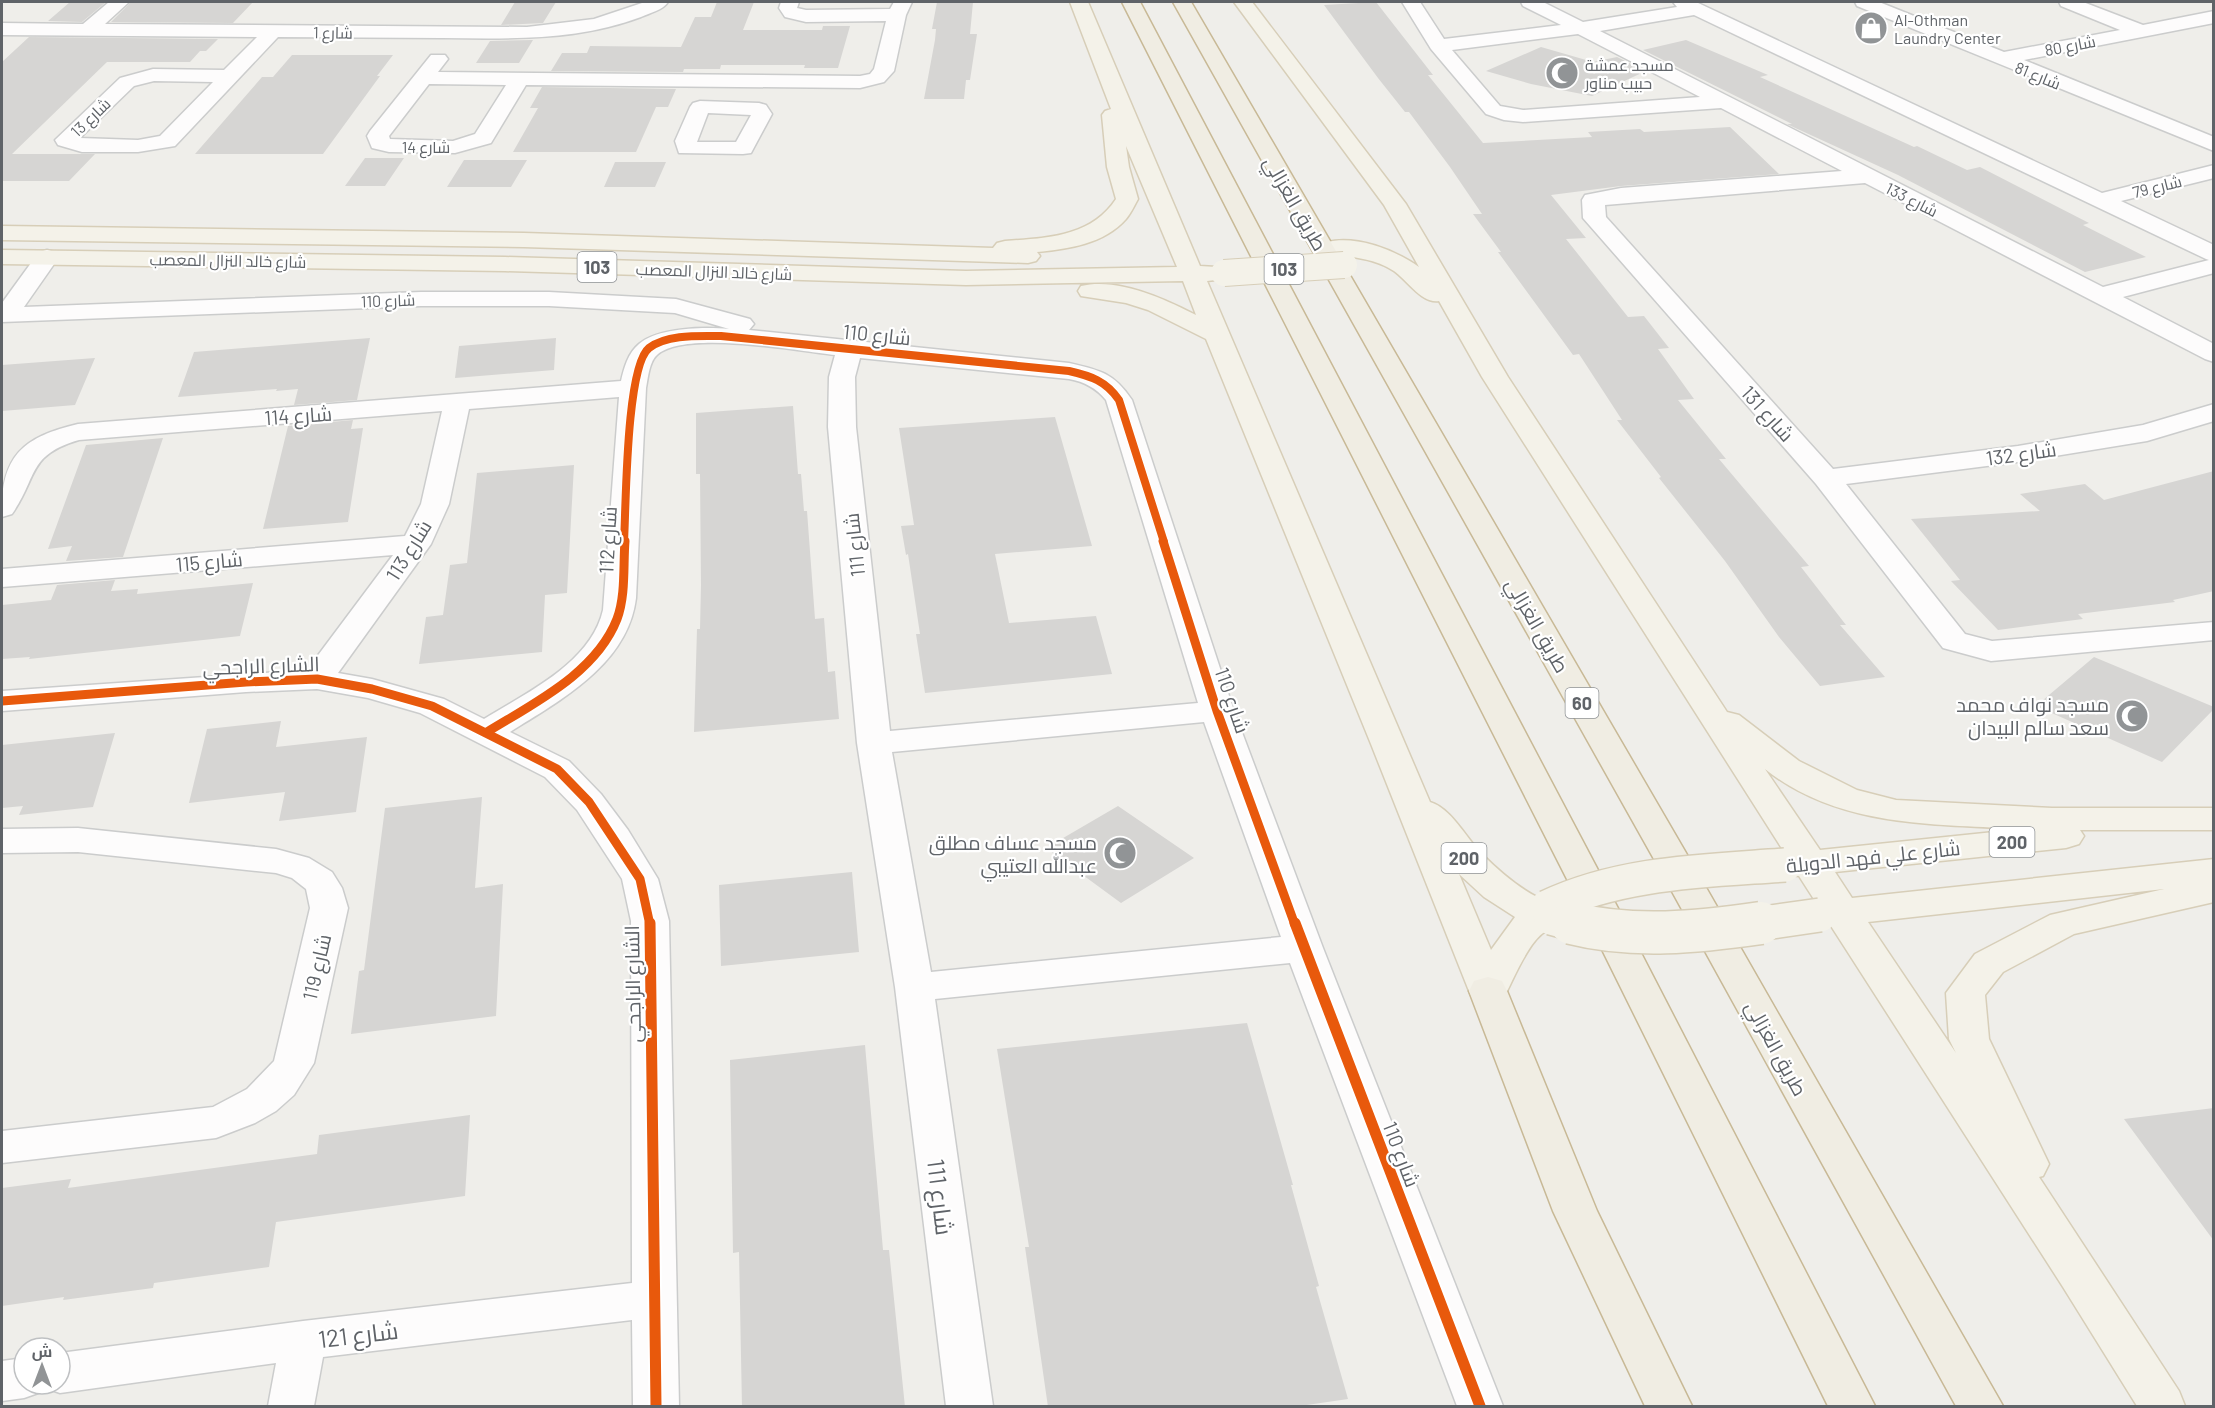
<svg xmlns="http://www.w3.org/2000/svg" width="2215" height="1408" font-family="Barlow,Cairo,sans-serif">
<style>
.building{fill:#d6d5d3}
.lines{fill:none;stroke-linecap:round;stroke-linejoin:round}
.minor-casing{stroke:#cbcccc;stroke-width:3}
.major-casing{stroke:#d7ceb8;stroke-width:3}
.highway-casing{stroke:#c8b996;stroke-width:3}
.minor{fill:#fdfcfc;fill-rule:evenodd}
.major{fill:#f4f2e9;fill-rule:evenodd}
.highway{fill:#f0ede3;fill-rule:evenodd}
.major-bridge-far2-casing{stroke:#d7ceb8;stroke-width:28;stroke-linecap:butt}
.major-bridge-far1-casing{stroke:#d7ceb8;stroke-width:36;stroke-linecap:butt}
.major-bridge-casing{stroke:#d7ceb8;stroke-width:45;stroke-linecap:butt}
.major-bridge-far2{stroke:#f4f2e9;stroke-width:26}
.major-bridge-far1{stroke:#f4f2e9;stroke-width:33}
.major-bridge{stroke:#f4f2e9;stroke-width:42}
.cycleway-far2-casing{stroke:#fff;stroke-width:10}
.cycleway-far1-casing{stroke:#fff;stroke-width:13}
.cycleway-casing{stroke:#fff;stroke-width:15}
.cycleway-far2{stroke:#e8590c;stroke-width:8}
.cycleway-far1{stroke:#e8590c;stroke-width:9}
.cycleway{stroke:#e8590c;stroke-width:11}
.labels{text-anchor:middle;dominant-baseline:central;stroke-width:4.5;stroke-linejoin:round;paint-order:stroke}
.far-poi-label{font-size:16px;fill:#5f6368;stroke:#fff;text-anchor:start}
.far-street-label{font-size:16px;fill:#5f6368;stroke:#fff}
.shield{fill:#fff;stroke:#8f9295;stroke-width:1.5}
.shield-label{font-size:18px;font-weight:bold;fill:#5f6368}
.street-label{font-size:20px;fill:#5f6368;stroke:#fff}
.poi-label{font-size:20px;fill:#5f6368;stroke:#fff;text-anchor:end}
.near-street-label{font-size:24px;fill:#5f6368;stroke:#fff}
</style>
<rect width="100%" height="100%" fill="#efeeea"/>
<path class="building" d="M70 2H106L82 22 48 21Z
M131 2H253L233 23 111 22Z
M515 2H556L543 23 501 25Z
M717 2H754L743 30H822L823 26H850L838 68H804L805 65H721L720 69H684L683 72 551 71 562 53H587L590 46 681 47 695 17H711Z
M937 2H973L970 34H977L970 80H966L964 99H924L935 40 936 29H932Z
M1376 2 1433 75H1428L1483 143 1592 137 1588 132 1640 129 1644 132 1730 127 1779 174 1621 186 1551 195 1586 238 1566 239 1628 317 1644 316 1669 348 1658 349 1694 399 1678 400 1726 459H1719L1809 566 1801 567 1846 625H1840L1885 677 1820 686 1779 637 1725 561 1659 478 1661 477 1617 420H1622L1579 354 1573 355 1498 252H1501L1473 214H1482L1450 167 1409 112H1405L1378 78 1324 5Z
M29 37 218 39 206 51H200L190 62H107L12 154H95L69 181H2V62Z
M533 40 519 63H476L490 41Z
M1686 40 1768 75 1760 77 1914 147 1917 146 1967 170 1980 167 2089 223 2083 225 2146 257 2085 272 1898 175 1791 126 1787 124H1792L1643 50Z
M1541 47 1593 62 1617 57 1646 71 1592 96 1531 84 1486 71Z
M292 55H393L377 76H380L323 154H195L262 77H273Z
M542 87 676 89 668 107H656L636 152H513L538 108H530Z
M365 158H404L385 186H345Z
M464 160H527L511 187H447Z
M615 162H666L655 187H604Z
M370 338 357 400 294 405 298 389 276 391 277 389 178 397 194 352Z
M556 338 554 370 455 378 459 346Z
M95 358 75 405 2 411V365Z
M793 406 798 474H801L804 511H807L815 619 824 618 828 672 835 671 839 719 694 732 697 629H700L701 585 700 474H696V413Z
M1055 417 1092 546 995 554 1009 623 1096 616 1112 674 925 693 916 634H920L908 554 906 555 901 526 914 525 899 428Z
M353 420 351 429 363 428 348 522 263 529 288 426Z
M163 438 123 557 66 561 72 546 48 549 86 445Z
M574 465 567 593 545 595 542 652 419 664 426 617 443 615 450 565 467 563 477 473Z
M2214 471V591L2173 600 2175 602 2078 614 2083 619 1998 630 1951 581 1960 580 1911 519 2040 511 2020 494 2085 484 2104 500Z
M115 580 111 591 138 589 137 594 253 583 240 636 29 659 30 657 2 659V605L51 600 57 585Z
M2094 657 2214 707V709L2162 762 2036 706Z
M281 721 276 747 367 737 356 812 279 821 285 792 189 803 207 729Z
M115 733 93 807 19 815 23 806 2 808V745Z
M482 797 475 888 503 884 496 1016 351 1034 359 971 364 970 385 808Z
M1118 806 1194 858 1121 903 1046 848Z
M852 872 859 952 721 966 719 885Z
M1247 1023 1293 1185H1291L1319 1286 1316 1287 1348 1399 1293 1407H1048L1025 1247H1029L997 1049Z
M865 1045 883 1250H889L905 1407H742L739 1252 733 1253 730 1060Z
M2214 1108V1241L2124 1119Z
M470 1115 465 1196 276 1222 269 1267 154 1283 153 1288 63 1300 64 1297 2 1306V1188L71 1179 68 1188 317 1154 319 1135Z"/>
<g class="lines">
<g class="minor-casing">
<path id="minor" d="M109 2H129L105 24 527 27 594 19 645 2H668C663 10 650 13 641 17 577 41 509 39 442 38 388 38 333 37 278 37L175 146 138 152H82L58 145 55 140 120 78 153 69 224 70 257 37 2 35V23L83 24ZM154 81 213 82 160 136 138 140 80 138 134 86Z
M781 2H799L797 8 806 10 890 9 894 2H912L906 15 894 71 884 82 860 88 526 85 491 143 455 153 389 152 372 148 367 136 370 131 431 55H445L448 59 438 72 860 76 870 74 874 69 886 21 806 22 785 17 779 8ZM429 84 506 85 475 134 453 141 390 139 389 136Z
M1402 2H1420L1444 39 1561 25 1523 6 1521 2H1543L1583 22 1677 7 1673 2H1696L2102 193 2214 165V178L2121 201 2214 245V273L2123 297 2214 344V362L2205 359 1865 183 1605 205 1606 217 1833 469 2018 446 2143 425 2214 404V421L2147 441 2018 462 1846 484 1965 634 1992 641 2214 622V640L1991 661 1943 648 1816 484 1583 218 1582 200 1585 195 1621 188 1842 171 1721 108 1523 122 1504 120 1486 114 1431 49ZM1694 15 2206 259 2209 260 2103 287 1600 31ZM1578 34 1700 97 1523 110 1500 106 1452 50Z
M1855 2H1879L2004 52 2120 30 2061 6 2059 2H2083L2143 25 2214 11V23L2024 60 2214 137V151L1857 6Z
M700 101 759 103 766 105 772 114 751 153 743 154 679 153 675 141 690 107 693 103ZM708 113 751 115 736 142H697Z
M47 250 55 252 59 257 24 307 421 292H549L676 299 750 319 754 324 749 330 1069 363C1100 370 1114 373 1132 400L1234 711 1323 948 1503 1406H1457L1290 963 935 999 993 1406H946L895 987 857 743 828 427 829 377 835 355C798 351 687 330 658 354 649 361 648 378 646 388L636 598C628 664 561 700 510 732L569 761 601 794 628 830 658 879 669 921 679 1406H633L632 1320 323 1357 314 1406H268L276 1363 60 1393 43 1387 41 1392 24 1398 2 1401V1361L24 1358V1384H60V1353L303 1321 632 1283 631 921 622 879 577 810 545 777 420 713 368 698 317 689 246 692 2 711V691L307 670 393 555 2 587V569L405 536 421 504 442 411 79 440C27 455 38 477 12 514L2 517C0 456 23 437 78 424L621 381C624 368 628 353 639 344 659 327 705 327 729 329L675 313 549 306H421L2 322V303L39 252ZM860 358 1069 379C1085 382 1096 388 1106 400L1198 703 890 731 856 427 855 377ZM619 397 603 610C591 663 526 693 484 719L444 699 372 679 338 673 431 544 449 504 469 409ZM1204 722 1281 937 931 972 892 752Z
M78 828 276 849 309 858 332 872 342 888 348 908 314 1063 294 1095 276 1111 255 1123 216 1138 2 1163V1131L213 1107 247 1089 274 1061 310 908 306 889 292 878 276 873 78 852 2 853V829Z"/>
</g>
<g class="major-casing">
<path id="major" d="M1070 2H1088L1200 266 1233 268 1236 273 1233 278 1207 281 1430 802C1451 808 1466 838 1482 854 1499 871 1516 886 1537 897L1547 894 1560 898 1566 907 1564 909 1570 918 1564 927C1559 928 1549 929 1546 931 1528 941 1512 983 1502 1001L1488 1005 1474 1001 1469 991 1371 744 1206 339 1148 310 1126 303 1081 296 1078 291 1081 286C1117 277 1165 299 1196 315L1183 281 966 285 505 271 2 264V250L505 257 966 271 1177 267 1126 146 1129 167 1138 199C1134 206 1131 213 1126 219 1104 244 1068 249 1037 252L1040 256 1036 261 1028 263 524 247 2 240V226L524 233 993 248 997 243 1005 241C1047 238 1091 237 1116 199L1107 167 1102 115 1105 111 1111 109ZM1459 874 1484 897 1515 917 1491 950Z
M1234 2H1252L1406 204 1508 377 1727 712 1739 715 1799 761 1857 790 1896 800 2052 808H2214V830H2080L2084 836 2079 844 2066 848 1835 872 1852 898 2214 859V902L2074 934 2003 972 1985 995 1989 1039 2049 1164 2043 1176 2039 1177 2179 1391 2185 1406H2137L2063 1287 1831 926 1812 923 1806 914 1812 905 1817 904 1799 876 1779 874 1774 865 1779 856 1786 855 1482 377 1439 301C1422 304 1407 280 1394 271 1373 257 1350 258 1327 252L1323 247 1327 242C1357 235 1395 250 1419 267L1384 205ZM1765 769C1839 828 1934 824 2023 829L1820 850ZM2164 889 2050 915 1975 954 1946 993 1949 1039 1956 1053 1868 922Z"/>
</g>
<g class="highway-casing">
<path id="highway" d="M1122 2H1140L1608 889 1875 1406H1828L1572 889Z
M1173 2H1191L1700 877 2003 1406H1956L1664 877Z
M1488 977 1502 981 1507 991 1597 1211 1692 1406H1645L1553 1211 1469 991 1474 981Z"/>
</g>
<use href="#minor" class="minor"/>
<use href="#major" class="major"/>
<use href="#highway" class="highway"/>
<g class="major-bridge-far2-casing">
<path id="major-bridge-far2" d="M1224 273 1344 265"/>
</g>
<g class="major-bridge-far1-casing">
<path id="major-bridge-far1" d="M1547 907C1621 872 1704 871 1785 865
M1551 918 1577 925
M1750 925 1820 915"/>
</g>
<g class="major-bridge-casing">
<path id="major-bridge" d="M1571 923C1634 939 1698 932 1761 923"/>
</g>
<use href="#major-bridge-far2" class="major-bridge-far2"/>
<use href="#major-bridge-far1" class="major-bridge-far1"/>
<use href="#major-bridge" class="major-bridge"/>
<g class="cycleway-far2-casing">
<path id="cycleway-far2" d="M624 542C626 508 626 366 649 348 667 334 699 336 721 336L1069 371C1091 376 1106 381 1119 400L1164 542"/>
</g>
<g class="cycleway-far1-casing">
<path id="cycleway-far1" d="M1163 541 1217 711 1295 925
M2 701 246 682 317 679 372 689 432 706 557 769 589 802 640 879 650 925
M487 732C534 703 596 673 617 619 626 595 623 565 625 541"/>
</g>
<g class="cycleway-casing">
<path id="cycleway" d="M650 923 656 1406
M1295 923 1480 1406"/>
</g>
<use href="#cycleway-far2" class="cycleway-far2"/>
<use href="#cycleway-far1" class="cycleway-far1"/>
<use href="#cycleway" class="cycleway"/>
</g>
<defs>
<g id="shop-disc" transform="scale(1.725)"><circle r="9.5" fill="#919496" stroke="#fff"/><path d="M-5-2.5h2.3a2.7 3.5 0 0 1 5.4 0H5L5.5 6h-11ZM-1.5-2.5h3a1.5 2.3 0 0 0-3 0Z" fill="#fff"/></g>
<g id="mosque-disc" transform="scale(1.725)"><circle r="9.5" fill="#919496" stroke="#fff"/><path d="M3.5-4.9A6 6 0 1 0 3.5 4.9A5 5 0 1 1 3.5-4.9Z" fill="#fff"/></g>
</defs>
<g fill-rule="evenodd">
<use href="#shop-disc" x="1871" y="28"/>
<use href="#mosque-disc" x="1562" y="73"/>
<use href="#mosque-disc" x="2132" y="716"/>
<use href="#mosque-disc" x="1120" y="853"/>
</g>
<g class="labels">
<g class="far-poi-label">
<text x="1894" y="19">Al-Othman<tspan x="1894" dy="18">Laundry Center</tspan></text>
<text x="1585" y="64">مسجد عمشة<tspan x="1585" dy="18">حبيب مناور</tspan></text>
</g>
<g class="far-street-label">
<text transform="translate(333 32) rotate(1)">شارع 1</text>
<text transform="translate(2070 45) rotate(-11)">شارع 80</text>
<text transform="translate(2038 75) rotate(22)">شارع 81</text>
<text transform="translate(90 117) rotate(-44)">شارع 13</text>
<text x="426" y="146">شارع 14</text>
<text transform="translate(2157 186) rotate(-14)">شارع 79</text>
<text transform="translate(1912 199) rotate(27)">شارع 133</text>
<text transform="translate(228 260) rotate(1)">شارع خالد النزال المعصب</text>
<text transform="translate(714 271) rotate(2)">شارع خالد النزال المعصب</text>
<text transform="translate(388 300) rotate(-2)">شارع 110</text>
</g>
<g class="shield">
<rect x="577.5" y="252" width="39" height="30" rx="4.5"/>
<rect x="1264.5" y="254" width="39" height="30" rx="4.5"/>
<rect x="1565.5" y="688" width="33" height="30" rx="4.5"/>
<rect x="1989.5" y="827" width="45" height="30" rx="4.5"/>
<rect x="1441.5" y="843" width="45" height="30" rx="4.5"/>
</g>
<g class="shield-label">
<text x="597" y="267">103</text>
<text x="1284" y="269">103</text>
<text x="1582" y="703">60</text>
<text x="2012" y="842">200</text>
<text x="1464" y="858">200</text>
</g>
<g class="street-label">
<text transform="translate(1296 203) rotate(60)">طريق الغزالي</text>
<text transform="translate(877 334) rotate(6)">شارع 110</text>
<text transform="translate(1768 413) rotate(48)">شارع 131</text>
<text transform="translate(298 415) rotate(-4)">114 شارع</text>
<text transform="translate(2021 453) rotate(-8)">شارع 132</text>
<text transform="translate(607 540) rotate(-87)">شارع 112</text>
<text transform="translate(854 545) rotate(-96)">شارع 111</text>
<text transform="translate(408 550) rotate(-58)">شارع 113</text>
<text transform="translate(209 561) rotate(-5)">شارع 115</text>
<text transform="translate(1538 625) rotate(60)">طريق الغزالي</text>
<text transform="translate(261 665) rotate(-2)">الشارع الراجحي</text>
<text transform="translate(1233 700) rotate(71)">شارع 110</text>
<text transform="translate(1873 856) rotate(-6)">شارع علي فهد الدويلة</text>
<text transform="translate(316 967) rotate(-77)">شارع 119</text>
<text transform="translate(632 984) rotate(-91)">الشارع الراجحي</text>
<text transform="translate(1777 1048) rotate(61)">طريق الغزالي</text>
<text transform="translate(1402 1154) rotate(69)">شارع 110</text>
</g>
<g class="poi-label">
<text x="2109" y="704">مسجد نواف محمد<tspan x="2109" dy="23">سعد سالم البيدان</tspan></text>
<text x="1097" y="842">مسجد عساف مطلق<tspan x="1097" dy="23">عبدالله العتيبي</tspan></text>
</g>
<g class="near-street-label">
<text transform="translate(941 1197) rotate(83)">شارع 111</text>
<text transform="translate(358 1334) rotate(-7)">شارع 121</text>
</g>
</g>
<rect width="2215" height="1408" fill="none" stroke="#5f6368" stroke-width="6"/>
<g transform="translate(42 1366)"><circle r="28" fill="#ffffff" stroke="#bfc1c3" stroke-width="1.5"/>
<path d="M0-4.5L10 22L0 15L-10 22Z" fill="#919496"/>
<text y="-9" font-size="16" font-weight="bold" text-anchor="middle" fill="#5f6368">ش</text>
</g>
</svg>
